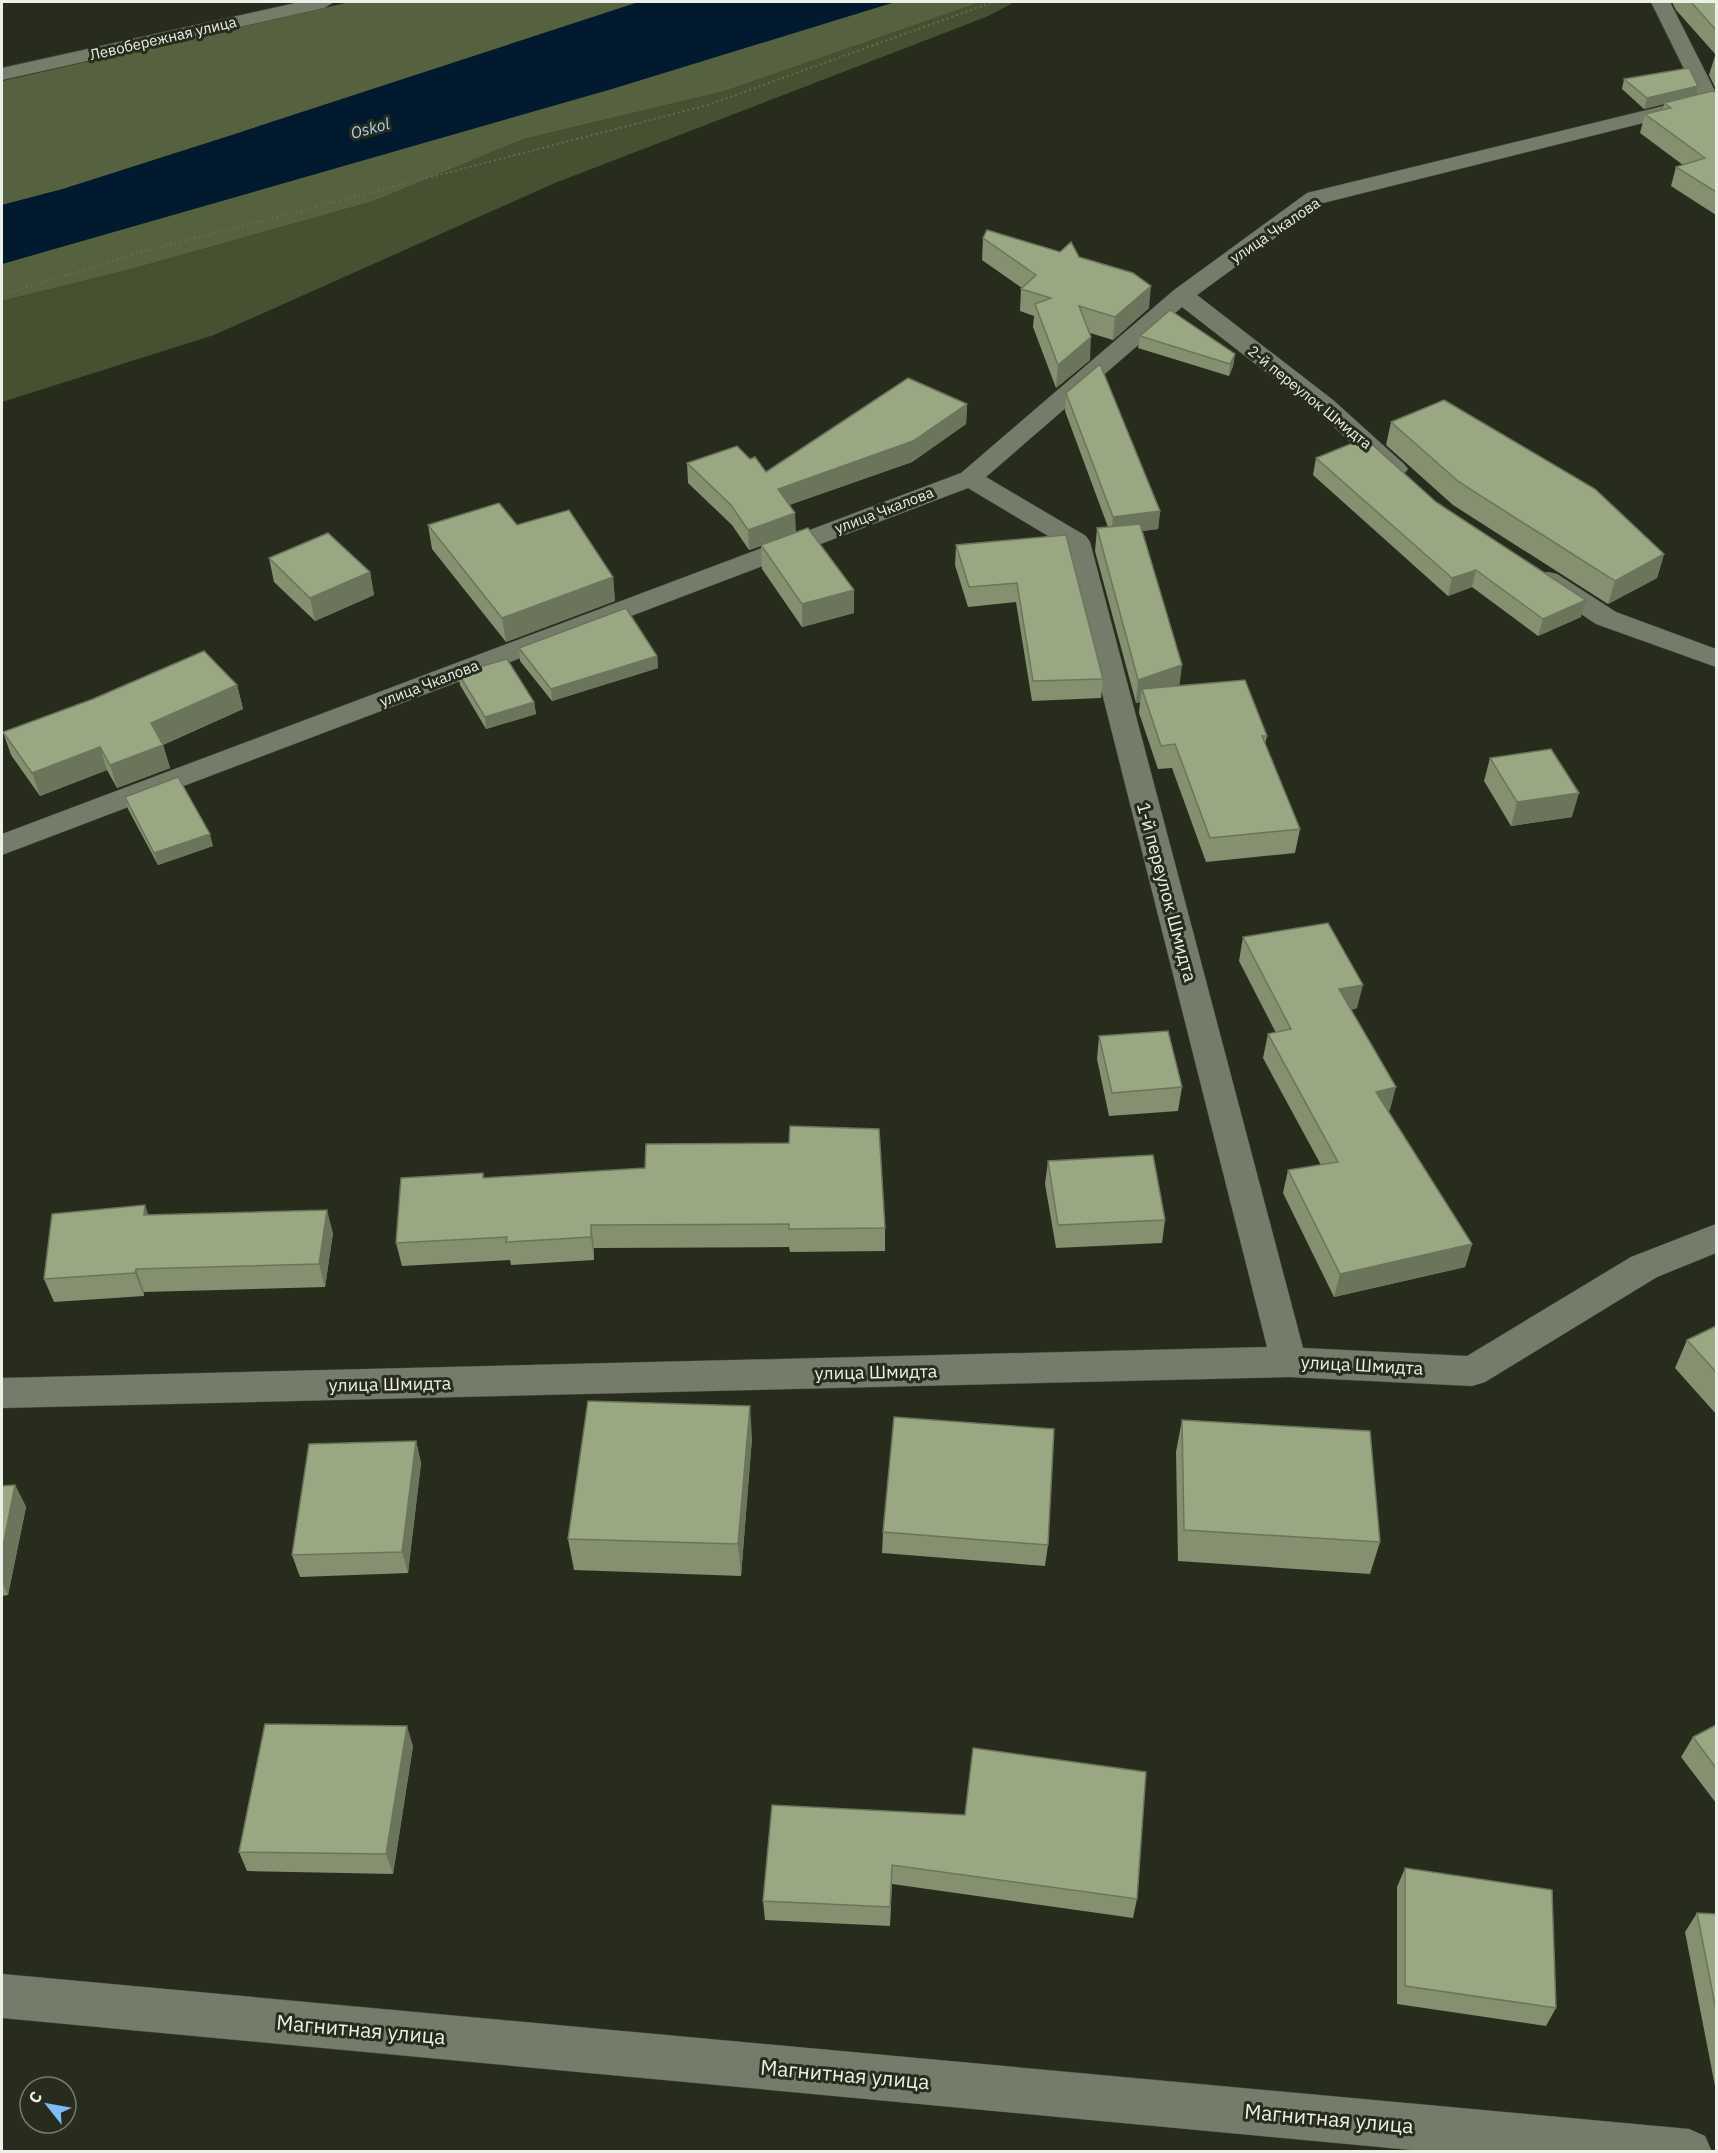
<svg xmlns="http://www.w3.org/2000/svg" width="1718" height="2153" font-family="'IBM Plex Sans',sans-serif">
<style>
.green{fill:#465131}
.forest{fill:#55613f}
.water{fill:#011a30}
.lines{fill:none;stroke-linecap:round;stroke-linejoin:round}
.minor-casing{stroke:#454a3d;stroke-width:1}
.path{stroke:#65695c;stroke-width:2;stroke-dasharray:2 3;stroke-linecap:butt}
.minor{fill:#757c6a;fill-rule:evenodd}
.wall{fill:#849070}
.shaded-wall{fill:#6b755b}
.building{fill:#99a782;stroke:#6b755b;stroke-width:1.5}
.labels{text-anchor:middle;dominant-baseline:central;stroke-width:6;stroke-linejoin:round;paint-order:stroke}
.far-street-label{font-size:15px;fill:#ecf0e6;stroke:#272c1d}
.far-water-label{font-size:16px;font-style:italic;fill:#acd3f9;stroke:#272c1d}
.street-label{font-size:18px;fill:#ecf0e6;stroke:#272c1d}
.near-street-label{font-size:21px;fill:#ecf0e6;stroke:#272c1d}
</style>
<rect width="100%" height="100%" fill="#272c1d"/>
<path class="green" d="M981 2H1015L986 17 555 183 214 335 2 402V301L128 270 374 201 524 139 725 91Z"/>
<path class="forest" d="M350 2H639L226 137 63 189 2 205V81Z
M895 2H981L725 91 524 139 374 201 128 270 2 301V264Z"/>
<path class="water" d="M639 2H895L612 89 2 264V205L63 189 226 137Z"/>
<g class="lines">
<g class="minor-casing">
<path id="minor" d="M300 2H334L324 8 2 80V68Z
M1651 2H1670L1716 93V111L1709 109 1700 101Z
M1688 100 1695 102 1698 106 1695 110 1323 203 1197 295 1333 400 1404 464 1408 469 1404 474 1395 477 1386 474 1315 410 1182 307 986 477 1086 536 1090 542 1303 1348 1467 1356 1631 1257 1716 1224V1253L1657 1277 1485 1382 1472 1386 1289 1377 2 1408V1378L1267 1347 1065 546 968 488 2 855V834L961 473 1174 290 1307 193Z
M1548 572 1557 574 1616 612 1716 649V667L1596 624 1539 586 1535 580 1539 574Z
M2 1974 1689 2129 1705 2136 1712 2152H1433L2 2018Z"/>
</g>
<path class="path" d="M2 295 142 252 708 105 993 2"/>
<use href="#minor" class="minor"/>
</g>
<path class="wall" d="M1672 2H1716V55L1676 10Z
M1716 55V89L1709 75 1715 56Z
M1624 79 1695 95 1716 92V215L1671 186 1676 167 1683 165 1640 133 1645 114 1663 110 1664 104 1644 109 1622 89Z
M983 238 1079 257 1149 308 1113 340 1090 333V360L1056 388 1033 327 1034 316 1020 311 1021 289 1022 288 982 260Z
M1140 336 1235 354 1233 366 1229 376 1138 348Z
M1066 393 1160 511 1158 529 1142 531 1179 686 1267 736 1265 744 1300 829 1295 853 1206 862 1172 768 1158 769 1139 713 1140 702 1136 703 1095 551 1097 528 1108 527 1065 411Z
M967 404 966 424 912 462 789 505 796 532 854 590V613L802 627 762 569 761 546 749 550 732 525 688 483 687 463 750 459 766 472Z
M1391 422 1664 554 1657 578 1608 604 1453 505 1386 445Z
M1316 458 1436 502 1581 617 1538 636 1472 587 1448 596 1313 475Z
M428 525H517L613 577 615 601 506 642 432 549Z
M1066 535 1103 679 1101 698 1032 701 1016 602 968 607 955 565 956 545Z
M269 558 370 572 374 595 315 621 274 582Z
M519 648 657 656 658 668 552 701 520 661Z
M458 673 534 702 536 714 486 729 460 685Z
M237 685 243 709 163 745 170 768 117 788 107 770 40 796 11 755 3 732Z
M1490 758 1572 817 1511 826 1484 781Z
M125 797 213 846 158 865 128 809Z
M1243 937 1357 1008 1351 1010 1390 1110 1388 1111 1472 1244 1465 1267 1334 1297 1283 1193 1288 1170 1321 1165 1263 1058 1268 1034 1276 1033 1239 961Z
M1099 1036 1182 1087 1178 1111 1109 1116 1097 1059Z
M1048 1161 1165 1220 1162 1243 1056 1248 1045 1184Z
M483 1173 484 1178 885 1228V1251L790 1252 789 1247 594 1248V1260L511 1265 510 1260 402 1266 396 1243Z
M149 1215 333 1233 325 1287 144 1292V1296L54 1302 44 1279Z
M1716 1326V1414L1675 1368 1687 1340Z
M1182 1420 1380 1542 1370 1574 1178 1561 1176 1452Z
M752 1438 741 1576 574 1570 568 1539Z
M416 1441 421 1463 408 1573 300 1577 292 1555Z
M15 1485 26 1507 8 1595 2 1596V1486Z
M883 1532 1048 1545 1045 1566 882 1553Z
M1716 1725V1803L1681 1757 1693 1737Z
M413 1746 393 1874 247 1871 239 1852Z
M772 1805 1137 1899 1133 1918 892 1884 890 1926 765 1920 763 1901Z
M1405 1868 1556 2008 1546 2026 1397 2004V1887Z
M1697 1913 1716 1914V2091L1685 1932Z"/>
<path class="shaded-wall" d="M1698 86 1695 96 1644 109 1647 98Z
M1151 286 1149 308 1113 340 1115 317Z
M1091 337 1090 360 1056 388 1058 365Z
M1235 354 1233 366 1229 376 1230 364Z
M967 404 966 424 912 462 778 509V489Z
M1160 511 1158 529 1111 535 1113 517Z
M795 513 796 533 749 550 748 530Z
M1664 554 1657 578 1608 604 1615 581Z
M1476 570 1472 587 1448 596 1452 578Z
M370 572 374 595 315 621 310 598Z
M613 577 615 601 506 642 502 618Z
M854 590V613L802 627V604Z
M1586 600 1581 617 1538 636 1543 619Z
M657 656 658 668 552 701 551 689Z
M1182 665 1179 689H1142L1140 702 1136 703 1138 680Z
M237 685 243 709 162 745H163L170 768 117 788 110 765 151 723Z
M534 702 536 714 486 729 485 717Z
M100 747 107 770 40 796 32 773Z
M1579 793 1572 817 1511 826 1517 802Z
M210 834 213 846 158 865 154 853Z
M1363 985 1357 1008 1333 1013 1339 989Z
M1396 1087 1390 1110 1370 1115 1376 1092Z
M145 1205 153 1228 144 1215Z
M327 1210 333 1233 325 1287 319 1264Z
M591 1225 594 1248V1260L591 1237Z
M1472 1244 1465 1267 1334 1297 1340 1274Z
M136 1269 144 1292V1296L135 1273Z
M750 1406 752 1438 741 1576 738 1544Z
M416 1441 421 1463 408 1573 402 1552Z
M15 1485 26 1507 8 1595 2 1583V1551Z
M407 1726 413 1746 393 1874 386 1854Z"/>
<path class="building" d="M1691 2H1716V30Z
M1689 68 1698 86 1647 98 1624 79Z
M1712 91 1716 92V192L1676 167 1705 158 1645 114 1671 108 1664 103Z
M987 230 1060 252 1071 242 1079 257 1133 273 1151 286 1115 317 1079 306 1091 337 1058 365 1035 304 1051 298 1021 289 1036 275 983 238Z
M1170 310 1235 354 1230 364 1140 336Z
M1100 364 1160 511 1113 517 1066 393Z
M908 378 967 404 913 441 778 489 795 513 748 530 731 505 687 463 737 446 750 459 755 457 766 472Z
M1444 400 1595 489 1664 554 1615 581 1459 482 1391 422Z
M1365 438 1436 502 1586 600 1543 619 1476 570 1452 578 1316 458Z
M499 503 517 525 569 510 613 577 502 618 428 525Z
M1140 524 1182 665 1138 680 1097 528Z
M808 528 854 590 802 604 761 545Z
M328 533 370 572 310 598 269 558Z
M1066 535 1103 679 1033 681 1017 583 969 587 956 545Z
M626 608 657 656 551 689 519 648Z
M204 651 237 685 151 723 163 745 110 765 100 747 32 773 3 732 93 699Z
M507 659 534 702 485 717 458 673Z
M1245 680 1267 736H1262L1300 829 1210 838 1175 744 1161 746 1142 689Z
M1551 749 1579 793 1517 802 1490 758Z
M178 777 210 834 154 853 125 797Z
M1328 923 1363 985 1339 989 1396 1087 1376 1092 1472 1244 1340 1274 1288 1170 1338 1162 1268 1034 1291 1029 1243 937Z
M1168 1031 1182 1087 1112 1093 1099 1036Z
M790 1126 879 1129 885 1228 789 1229V1224L591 1225V1237L506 1242 507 1237 396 1243 401 1178 483 1173V1178L645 1168 646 1144 789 1143Z
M1153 1155 1165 1220 1058 1225 1048 1161Z
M145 1205 144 1215 327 1210 319 1264 136 1269 135 1273 44 1279 52 1214Z
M1716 1326V1372L1687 1340Z
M588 1401 750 1406 738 1544 568 1539Z
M894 1417 1054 1429 1048 1545 883 1532Z
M1182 1420 1370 1431 1380 1542 1184 1530Z
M416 1441 402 1552 292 1555 309 1444Z
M15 1485 2 1551V1486Z
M265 1724 407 1726 386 1854 239 1852Z
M1716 1725V1768L1693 1737Z
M973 1748 1146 1772 1137 1899 892 1865 890 1907 763 1901 772 1805 965 1815Z
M1405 1868 1552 1890 1556 2008 1405 1986Z
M1697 1913 1716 1914V2010Z"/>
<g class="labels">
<g class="far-street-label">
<text transform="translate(163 38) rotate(-13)">Левобережная улица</text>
<text transform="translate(1275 230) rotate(-34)">улица Чкалова</text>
<text transform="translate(1310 397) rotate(39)">2-й переулок Шмидта</text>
<text transform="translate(884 510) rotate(-21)">улица Чкалова</text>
<text transform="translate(429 683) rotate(-21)">улица Чкалова</text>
</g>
<g class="far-water-label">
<text transform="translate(370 128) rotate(-15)">Oskol</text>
</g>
<g class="street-label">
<text transform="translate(1167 892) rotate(75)">1-й переулок Шмидта</text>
<text transform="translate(1362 1365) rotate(3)">улица Шмидта</text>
<text transform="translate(876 1372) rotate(-1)">улица Шмидта</text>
<text transform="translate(390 1384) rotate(-1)">улица Шмидта</text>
</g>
<g class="near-street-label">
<text transform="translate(361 2029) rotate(5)">Магнитная улица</text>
<text transform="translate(845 2074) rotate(5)">Магнитная улица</text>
<text transform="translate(1329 2118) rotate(5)">Магнитная улица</text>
</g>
</g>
<rect width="1718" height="2153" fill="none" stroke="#ecf0e6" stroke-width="6"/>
<g transform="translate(48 2105) rotate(301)"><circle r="28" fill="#272c1d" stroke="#767a6d" stroke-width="1.5"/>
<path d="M0-4.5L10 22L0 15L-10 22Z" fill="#7dbef9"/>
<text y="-9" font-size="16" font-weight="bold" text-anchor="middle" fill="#ecf0e6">С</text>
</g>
</svg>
